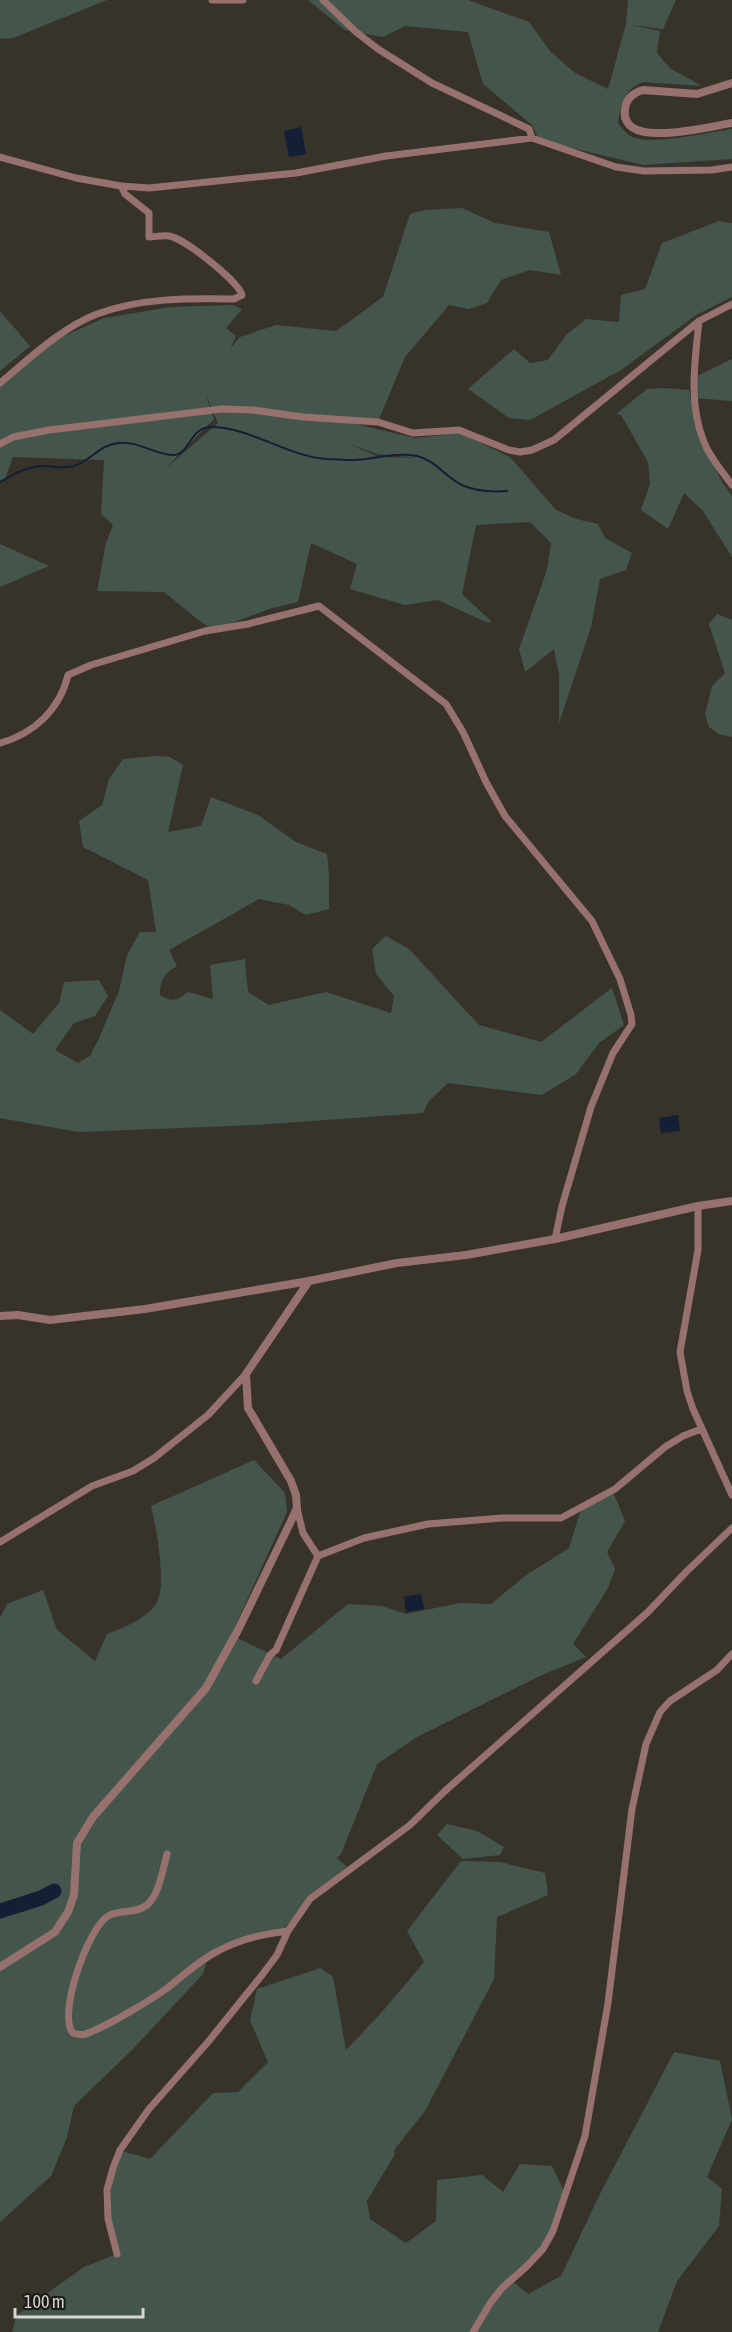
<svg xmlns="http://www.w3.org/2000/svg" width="732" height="2332" font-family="'Asap Condensed',sans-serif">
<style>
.green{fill:#44564c;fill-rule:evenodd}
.water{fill:#131f34}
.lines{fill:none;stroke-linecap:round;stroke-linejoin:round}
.stream{stroke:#131f34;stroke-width:2}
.river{stroke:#131f34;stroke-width:15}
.minor{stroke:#96716d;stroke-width:7}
.tertiary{stroke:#96716d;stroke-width:8}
</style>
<rect width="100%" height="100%" fill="#37332b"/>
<path class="green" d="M0 0H107L13 38 0 39Z
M308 0H468L529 22 550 51 575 73 608 89 626 24 628 0H676L663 29 631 25 660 31 657 53 671 69 702 86 643 82C624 89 621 105 618 123 622 128 626 134 632 137 651 146 709 132 732 129V159L643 165 539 140 532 125 483 84 468 32 405 26 383 37 345 30Z
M462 208 495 223 549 232 561 275 530 270 501 280 487 303 468 309 449 305 405 357 379 419 340 418 339 420 415 438 460 433 510 457 556 510 576 519 598 524 605 538 632 553 626 570 600 579 591 627 559 723V675L554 649 525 672 519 649 547 570 551 543 530 522 476 525 462 594 492 622 488 623 438 600 405 605 350 589 357 564 311 543 298 602 269 609 213 630 196 618 164 592 97 591 106 543 113 525 101 514 104 460 13 457 5 479 0 481V381L35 349 104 318 171 307 233 305 242 309 226 328 236 336 230 349 240 337 276 325 336 331 383 297 410 214 425 210ZM205 393 218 423 165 469 214 419ZM346 443 377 454 419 458 379 457Z
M719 221 732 223V297L696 315 621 370 530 420 509 418 468 389 514 349 530 363 548 360 566 335 586 319 619 322 621 295 645 289 662 243Z
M0 311 30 346 0 371Z
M732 359V401L694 398 693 378Z
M664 388 689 390 697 430 722 482 732 496V557L703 511 684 493 668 529 641 510 650 484 648 462 621 415 616 414 647 389Z
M0 544 49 566 0 587Z
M717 614 732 620V737L718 734 709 727 705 714 712 686 725 673 709 624Z
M155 756 170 757 183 765 168 832 201 826 211 797 258 815 296 842 327 854 329 874V909L306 915 289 905 259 899 169 950 177 966C164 974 160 980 160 995 172 1003 178 1000 188 992L213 999 210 965 245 959 248 992 269 1005 326 992 391 1013 394 996 376 974 372 949 386 936 409 949 479 1025 541 1042 612 988 624 1025 599 1043 576 1074 542 1095 448 1083 429 1101 423 1113 256 1125 78 1132 0 1118V1010L33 1034 59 1003 64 982 99 980 108 996 95 1016 74 1023 55 1050 78 1063 90 1056 100 1036 119 991 127 955 140 932H156L148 880 83 847 79 821 102 805 109 779 123 759Z
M254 1460 285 1493 287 1512 231 1635 281 1659 348 1604 382 1606 406 1614 460 1603 491 1604 525 1576 569 1548 581 1509 611 1487 625 1521 607 1552 615 1569 608 1588 573 1644 586 1657 544 1674 417 1737 377 1764 341 1854 337 1858 347 1867 313 1897 281 1932 209 1953 203 1974 132 2050 74 2106 67 2137 51 2176 0 2222V1618L7 1604 43 1590 57 1630 95 1661 107 1634C123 1628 148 1618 157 1602 167 1583 156 1527 151 1506Z
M447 1824 477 1831 504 1847 500 1855 463 1859 437 1835Z
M461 1861 500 1862 545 1873 548 1895 497 1917 494 1979 425 2111 394 2150 395 2154 367 2201 370 2219 406 2243 436 2221 437 2180 482 2175 503 2192 520 2164 552 2166 565 2193 543 2249 511 2280 528 2294 561 2276 600 2194 674 2052 720 2061 732 2119 707 2177 722 2189 719 2226 677 2281 658 2332H12L17 2315 84 2267 117 2254 108 2205 118 2150 150 2159 213 2093 238 2092 268 2062 250 2020 257 1989 321 1968 333 1977 346 2050 382 2012 424 1962 407 1931Z"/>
<path class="water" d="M301 127 306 154 289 157 284 131Z
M678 1115 680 1131 661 1133 659 1118Z
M421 1594 424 1609 406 1612 404 1597Z"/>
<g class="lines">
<path class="stream" d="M0 482C14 474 26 467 42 466 53 466 63 469 74 466 90 461 100 445 118 443 137 440 160 457 175 455 190 453 190 426 213 427 251 428 287 456 326 459 335 459 345 460 354 460 375 459 395 452 417 456 436 460 446 478 462 485 475 491 493 492 507 491"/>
<path class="river" d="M0 1911 41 1898 54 1891"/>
<path class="minor" d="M212 0H243
M323 0 356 32 378 49 432 83 529 129 532 138
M0 157 76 178 121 186 149 188 296 173 386 156 532 138 616 167 644 171 712 170 732 167
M699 321C695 361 688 403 704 442 710 458 722 471 732 485
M0 383C29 359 61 328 97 314 140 298 189 298 234 299L242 295C238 281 184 238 169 236 162 235 155 237 149 237V213L125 194 121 186
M0 444 13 437 49 430 222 409 253 410 303 417 378 422 413 433 459 430 509 450 520 452 532 450 554 440 699 321 732 304
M0 743C34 734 60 709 68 675L91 665 205 631 248 624 319 606 446 704 463 732 486 782 505 816 592 921 620 979 631 1015 632 1024 613 1053 591 1107 562 1206 555 1239
M698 1206V1250L680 1352 687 1391 693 1409 732 1495
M297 1508 303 1533 318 1556
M0 1542 92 1486 133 1471 154 1458 208 1415 246 1374
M256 1681 270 1655 276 1650 318 1556 364 1538 428 1524 502 1518H561L615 1489 665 1447 683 1436 701 1429
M167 1854C163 1869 159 1895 147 1905 136 1914 120 1909 108 1916 88 1928 57 2015 73 2033 78 2035 81 2035 86 2034 109 2025 146 2003 166 1989 183 1976 198 1961 218 1951 240 1939 262 1934 288 1931
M117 2254 108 2219 107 2190 113 2168 120 2150 149 2109 208 2042 262 1975 277 1955 288 1931 310 1899 410 1825 446 1790 648 1612 686 1572 732 1528
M473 2332 491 2302 502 2288 526 2267 543 2249 553 2231 585 2136 608 2003 632 1809 646 1744 660 1712 670 1701 717 1670 732 1654"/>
<path class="tertiary" d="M732 83 697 94 643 90C633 93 626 99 625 109 619 151 710 126 732 123
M0 1316 18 1315 50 1320 145 1309 309 1281 397 1263 466 1255 555 1239 698 1206 732 1201
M0 1967 55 1932 68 1912 74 1895 77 1843 93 1817 206 1688 238 1630 292 1519 297 1508 296 1495 291 1481 248 1408 246 1374 309 1281"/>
</g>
<path d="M15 2308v9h128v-9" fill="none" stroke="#d7d5cf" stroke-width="3"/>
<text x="24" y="2308" font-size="18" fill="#d7d5cf" stroke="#1d1b17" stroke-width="4.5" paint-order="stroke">100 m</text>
</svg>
